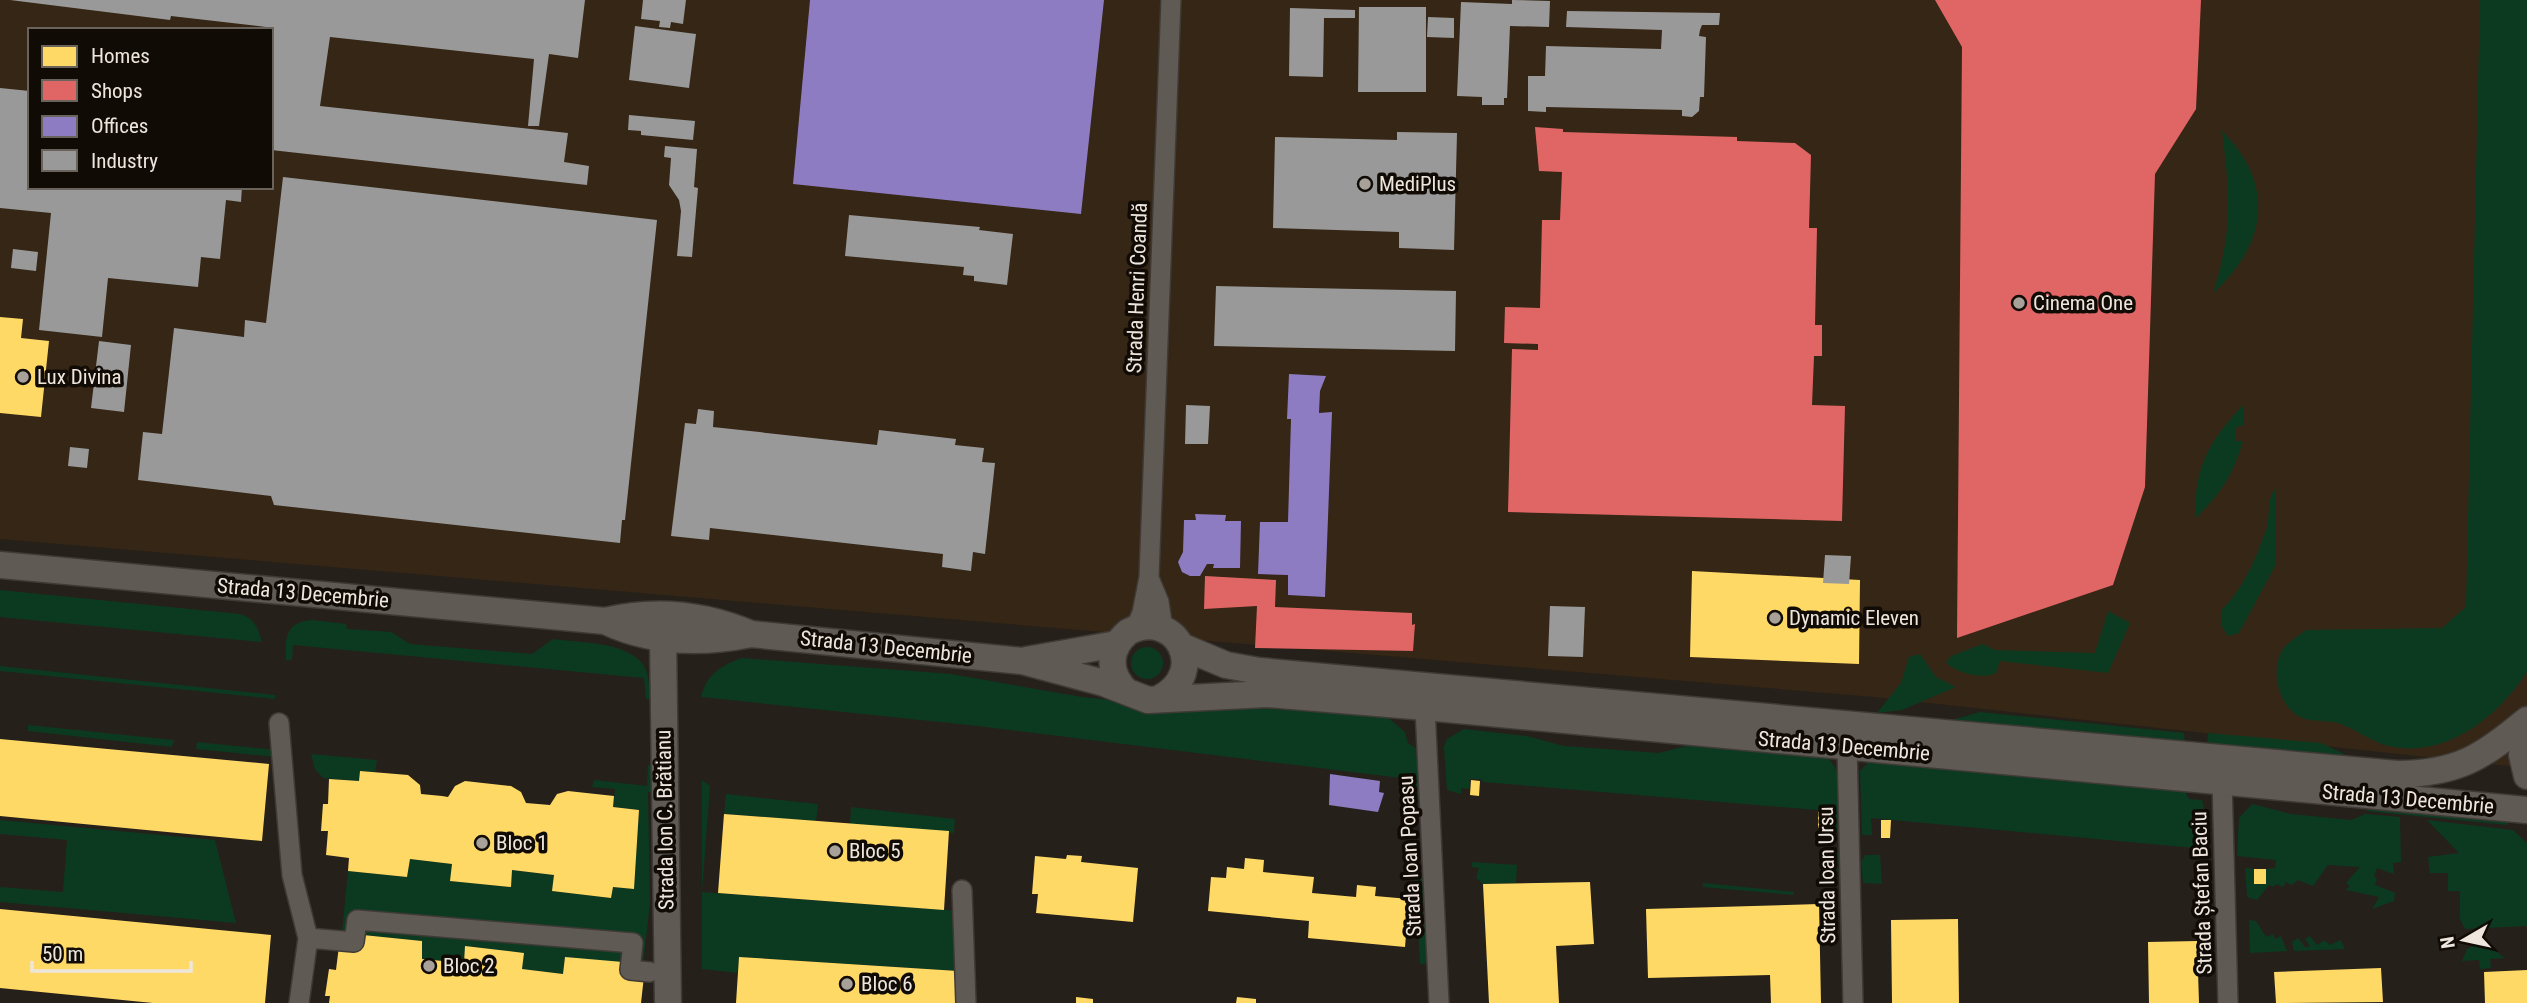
<svg xmlns="http://www.w3.org/2000/svg" width="2527" height="1003" font-family="'Roboto Condensed',sans-serif">
<style>
.built{fill:#352615;fill-rule:evenodd}
.green{fill:#0b3a21}
.homes{fill:#ffd966}
.shops{fill:#e06666}
.offices{fill:#8e7cc3}
.industry{fill:#999}
.lines{fill:none;stroke-linecap:round;stroke-linejoin:round}
.street-casing{stroke:#3f3a35;stroke-width:22}
.secondary-casing{stroke:#3f3a35;stroke-width:29}
.street{stroke:#5f5a54;stroke-width:19}
.secondary{stroke:#5f5a54;stroke-width:26}
.poi-dot{fill:#a8a199;stroke:#110b06;stroke-width:2.5}
.labels{text-anchor:middle;dominant-baseline:central;stroke-width:7;stroke-linejoin:round;paint-order:stroke}
.poi-label{font-size:21px;fill:#eee6dd;stroke:#110b06;text-anchor:start}
.street-label{font-size:21px;fill:#eee6dd;stroke:#110b06}
</style>
<rect width="100%" height="100%" fill="#26201a"/>
<path class="built" d="M0 0H2527V768L1874 697 0 539ZM30 30H271V187H30Z"/>
<path class="green" d="M2480 0H2527V672C2497 718 2443 761 2385 745 2370 740 2356 730 2341 724 2329 719 2312 723 2300 717 2279 706 2270 671 2282 651 2286 643 2300 635 2306 630L2442 628 2466 607Z
M2222 131C2276 184 2267 245 2213 293 2233 233 2230 192 2222 131Z
M2244 404 2243 425 2235 428 2236 441H2243C2232 477 2222 492 2195 519 2194 467 2209 441 2244 404Z
M2275 489V566L2239 633 2228 636 2221 625V610C2243 591 2258 554 2267 527 2270 514 2267 499 2275 489Z
M0 590 240 614C255 618 258 628 262 642L0 617Z
M2108 611 2130 623 2108 673 2000 661 1996 673C1981 680 1958 673 1946 663L1951 656 1983 644 1994 650 2095 653Z
M312 620 346 624 347 629 391 632 410 644 532 654 553 639C579 643 622 641 641 662 650 672 649 688 650 699H646L644 678 293 645 292 660H286C285 637 286 622 312 620Z
M1131 663a16 16 0 1 1 32 0a16 16 0 1 1-32 0Z
M1920 654 1936 677 1956 687 1902 710 1877 713 1901 683 1909 657Z
M742 658 951 674 1082 697 1182 707H1245L1387 717 1405 732 1408 743 1416 748 1420 799 1411 798 1409 779 978 726 701 697C707 674 720 666 742 658Z
M0 666 275 695V699L0 671Z
M1980 712 2184 733 2185 745 1945 722Z
M28 725 174 740 172 747 28 731Z
M1464 729 1527 736 1564 746 1659 753 1698 743 1825 757C1846 769 1841 806 1841 827L1838 832 1830 831 1829 811 1483 782 1481 779H1470L1469 789 1461 788V794L1447 790 1444 747 1447 739Z
M2208 733 2321 743 2355 759 2207 747Z
M197 742 276 750V757L196 749Z
M311 754 377 760 375 772 360 771 359 781 323 778 315 769Z
M1870 761 2183 788 2189 799 2202 800 2206 816 2205 849 1871 818 1872 835H1862L1860 771Z
M648 765 651 766 653 792H648L650 902 642 976 565 958 563 974 522 969 523 953 466 946 464 963 422 959V941L342 933 348 871 407 877 410 859 452 864 451 881 510 887 512 870 554 875 553 891 611 898 613 887 634 889 639 810 613 807 615 789 592 787 594 780 647 786Z
M702 780 710 786 702 892 961 911 958 971 739 957 738 973 702 969Z
M726 794 818 804 816 821 724 814Z
M2252 804 2291 814 2351 820 2366 814 2400 817 2401 862 2393 863 2394 874 2377 868 2374 876 2377 879 2375 885 2395 893 2394 901 2372 909 2379 897 2346 890 2350 886 2346 883 2360 867 2328 865 2313 886 2298 880 2292 885 2286 882 2283 887 2277 884 2273 887 2269 885 2257 900 2247 897 2245 868 2254 869V884H2265L2266 869 2275 868 2276 860 2237 856 2239 818Z
M2378 805 2508 818V825L2366 811Z
M851 807 955 819 954 833 850 824Z
M0 820 215 840 236 923 0 902V887L63 892 67 840 0 834Z
M2427 820 2513 830 2527 843V926L2465 929 2460 919V891H2448V873H2430L2428 857 2459 853Z
M1823 849 1839 853 1837 881 1824 880Z
M1865 855H1880L1882 884 1863 883 1861 862Z
M1472 862 1517 865 1516 883 1483 884 1476 878 1479 868 1472 867Z
M1415 875 1424 876 1430 963 1420 964Z
M1703 883 1794 892V895L1703 887Z
M2249 920 2256 921 2266 937 2273 934 2275 939 2281 936 2287 951 2250 953Z
M2310 936 2317 945 2325 940 2329 945 2341 940 2345 949 2294 951 2292 942 2298 938 2306 948 2310 946 2305 939Z
M2475 945 2489 946 2505 958 2490 959 2491 968 2480 969 2479 960 2462 961 2467 949Z"/>
<path class="homes" d="M0 317 23 319 21 338 49 341 41 417 0 413Z
M1692 571 1860 580 1859 664 1690 657Z
M0 739 269 764 262 841 0 816Z
M360 771 408 775 420 785 421 794 442 796 448 797 455 786 465 781 511 786 521 792 526 803 550 805 557 794 568 791 614 796 613 807 639 810 634 889 613 887 611 898 552 891 554 875 512 870 511 887 450 881 452 864 410 859 407 877 348 871 349 858 326 855 328 831H321L323 804H328L329 779 359 781Z
M1471 780 1480 781 1479 796 1470 795Z
M1829 811V828H1818V812Z
M724 814 949 831 944 910 718 893Z
M1881 820H1891L1890 838H1881Z
M1067 855 1082 856 1081 862 1138 868 1133 922 1036 913 1038 894H1032L1035 856 1066 859Z
M1245 858 1264 860 1263 872 1314 877 1312 893 1356 897 1357 885 1376 887 1375 896 1409 899 1405 947 1308 938 1309 921 1208 911 1211 877 1226 878 1227 867 1244 869Z
M2254 869H2266V884H2254Z
M1590 882 1594 944 1556 946 1559 1003H1489L1483 884Z
M1819 904 1821 1003H1771L1770 975 1648 978 1646 909Z
M0 909 271 935 265 1003H153L0 988Z
M1958 919 1959 1003H1892L1891 920Z
M363 935 422 941V959L464 963 465 946 524 953 522 969 563 974 565 957 623 962 644 976 641 1003H329L330 996H325L329 969 336 970 339 946 362 949Z
M2197 941 2199 1003H2149L2148 942Z
M739 957 958 971 956 1003H736Z
M2381 968 2383 1002 2276 1003 2274 972Z
M2527 970V1003H2485L2484 972Z
M1076 997 1093 999V1003H1076Z
M1237 997 1256 999V1003H1236Z"/>
<path class="shops" d="M1935 0H2201L2196 109 2155 174 2145 487 2113 585 1957 638 1962 47Z
M1535 127 1563 129V132L1737 137V141L1795 143 1811 155 1809 228H1817L1815 325H1822V356H1814L1812 405 1845 406 1842 521 1508 512 1512 349 1538 350V344L1504 343 1505 307 1540 308 1542 220H1560L1562 172 1539 171Z
M1205 576 1276 580 1275 607 1412 613V625L1415 624 1413 651 1255 648 1257 606 1204 609Z"/>
<path class="offices" d="M810 0H1104L1081 214 793 184Z
M1289 374 1326 376 1320 391 1319 413 1332 412 1325 597 1288 595V575L1258 574 1260 522H1288L1291 419H1287Z
M1195 514 1226 515 1225 521H1241L1240 568H1213L1214 564H1207L1200 576H1190L1182 572 1178 562 1183 552 1184 520H1196Z
M1330 774 1380 781 1379 792 1384 793 1378 812 1329 805Z"/>
<path class="industry" d="M10 0H585L578 58 549 54 539 126H528L534 59 330 37 320 106 568 133 564 162 589 166 587 185 271 150V30H266V27L171 16 170 20Z
M643 0H686L683 24 671 22 670 28 659 27 660 21 641 19Z
M1512 0 1550 1 1549 27 1510 26 1507 98H1504V105H1482V97L1457 96 1461 2 1512 4Z
M1359 7H1426V92H1358Z
M1290 8 1355 10V18H1324L1323 77 1289 76Z
M1567 11 1720 13 1719 25H1702L1700 30 1699 36 1706 37 1704 97H1700L1699 111 1692 117 1682 116V110L1546 107V112L1528 111V76H1545L1546 46 1661 49 1662 30 1566 27Z
M1428 17 1454 18V38L1427 37Z
M635 26 696 34 689 88 629 80Z
M0 88 30 91V187H242L241 202 226 200 220 259 201 257 198 287 108 278 102 337 39 330 51 213 0 208Z
M629 115 695 121 693 140 641 135V131L628 130Z
M1397 132 1457 133 1454 250 1399 248V232L1273 228 1275 137 1397 140Z
M665 146 697 149 694 187 698 188 692 257 677 256 681 211 679 200 669 185 671 158 664 157Z
M283 177 657 220 625 520H622L620 543 274 505 271 496 138 480 143 432 162 434 174 328 244 337 245 320 266 323Z
M849 215 980 227 979 230 1013 234 1007 285 974 281V276L963 275 964 267 845 256Z
M13 249 38 252 36 271 11 268Z
M1216 286 1456 291 1455 351 1214 346Z
M99 341 131 345 124 412 91 408Z
M1186 405 1210 406 1208 444H1185Z
M698 409 714 411 713 427 877 445 879 430 956 439 955 445 984 448 982 462 995 463 985 554 973 552 971 571 942 567 943 554 710 528 709 540 671 536 685 423 696 424Z
M70 447 89 449 87 468 68 466Z
M1825 555 1851 556 1849 584 1823 583Z
M1550 606 1585 607 1583 657 1548 656Z"/>
<g class="lines">
<g class="street-casing">
<path id="street" d="M1149 578 1159 602 1163 629
M1135 629 1142 613 1149 577 1171 0
M1425 707 1439 1003
M279 723 292 875 308 938 299 1003
M1847 746 1853 1003
M2222 781 2228 1003
M962 890 966 1003
M308 938 354 942 357 920 633 943 630 970 650 972"/>
</g>
<g class="secondary-casing">
<path id="secondary" d="M0 565 605 621C655 609 704 614 751 634L1022 661 1104 683 1148 700 1267 694 1425 707 2527 810
M605 621C651 643 701 644 751 634
M663 637 668 1003
M1181 646 1226 665 1259 671 2397 774C2457 774 2483 757 2527 720
M1026 660 1117 644
M1127 692C1108 674 1107 650 1128 632 1176 607 1210 672 1160 698
M2527 724 2522 755 2527 776"/>
</g>
<use href="#street" class="street"/>
<use href="#secondary" class="secondary"/>
</g>
<g class="poi-dot">
<circle cx="1365" cy="184" r="7"/>
<circle cx="2019" cy="303" r="7"/>
<circle cx="23" cy="377" r="7"/>
<circle cx="1775" cy="618" r="7"/>
<circle cx="482" cy="843" r="7"/>
<circle cx="835" cy="851" r="7"/>
<circle cx="429" cy="966" r="7"/>
<circle cx="847" cy="984" r="7"/>
</g>
<g class="labels">
<g class="poi-label">
<text x="1379" y="184">MediPlus</text>
<text x="2033" y="303">Cinema One</text>
<text x="37" y="377">Lux Divina</text>
<text x="1789" y="618">Dynamic Eleven</text>
<text x="496" y="843">Bloc 1</text>
<text x="849" y="851">Bloc 5</text>
<text x="443" y="966">Bloc 2</text>
<text x="861" y="984">Bloc 6</text>
</g>
<g class="street-label">
<text transform="translate(1137 288) rotate(-88)">Strada Henri Coandă</text>
<text transform="translate(303 593) rotate(5)">Strada 13 Decembrie</text>
<text transform="translate(886 647) rotate(6)">Strada 13 Decembrie</text>
<text transform="translate(1844 746) rotate(5)">Strada 13 Decembrie</text>
<text transform="translate(2408 799) rotate(5)">Strada 13 Decembrie</text>
<text transform="translate(665 820) rotate(-91)">Strada Ion C. Brătianu</text>
<text transform="translate(1410 856) rotate(-93)">Strada Ioan Popasu</text>
<text transform="translate(1827 875) rotate(-91)">Strada Ioan Ursu</text>
<text transform="translate(2202 893) rotate(-92)">Strada Ștefan Baciu</text>
</g>
</g>
<rect x="28" y="28" width="245" height="161" fill="#110b06" stroke="#69635c" stroke-width="2"/>
<rect x="42" y="46" width="35" height="21" fill="#ffd966" stroke="#69635c" stroke-width="2"/>
<text x="91" y="63" font-size="21" fill="#eee6dd">Homes</text>
<rect x="42" y="80" width="35" height="21" fill="#e06666" stroke="#69635c" stroke-width="2"/>
<text x="91" y="98" font-size="21" fill="#eee6dd">Shops</text>
<rect x="42" y="116" width="35" height="21" fill="#8e7cc3" stroke="#69635c" stroke-width="2"/>
<text x="91" y="133" font-size="21" fill="#eee6dd">Offices</text>
<rect x="42" y="150" width="35" height="21" fill="#999999" stroke="#69635c" stroke-width="2"/>
<text x="91" y="168" font-size="21" fill="#eee6dd">Industry</text>
<g transform="translate(2464 940) rotate(261)" stroke="#110b06" stroke-width="5" paint-order="stroke">
<path d="M0-5L12 26L0 18L-12 26Z" fill="#eee6dd"/>
<text y="-10" font-size="19" font-weight="bold" text-anchor="middle" fill="#eee6dd">N</text>
</g>
<path d="M32 961v10h159v-10" fill="none" stroke="#eee6dd" stroke-width="3.5"/>
<text x="42" y="961" font-size="21" fill="#eee6dd" stroke="#110b06" stroke-width="5" paint-order="stroke">50 m</text>
</svg>
